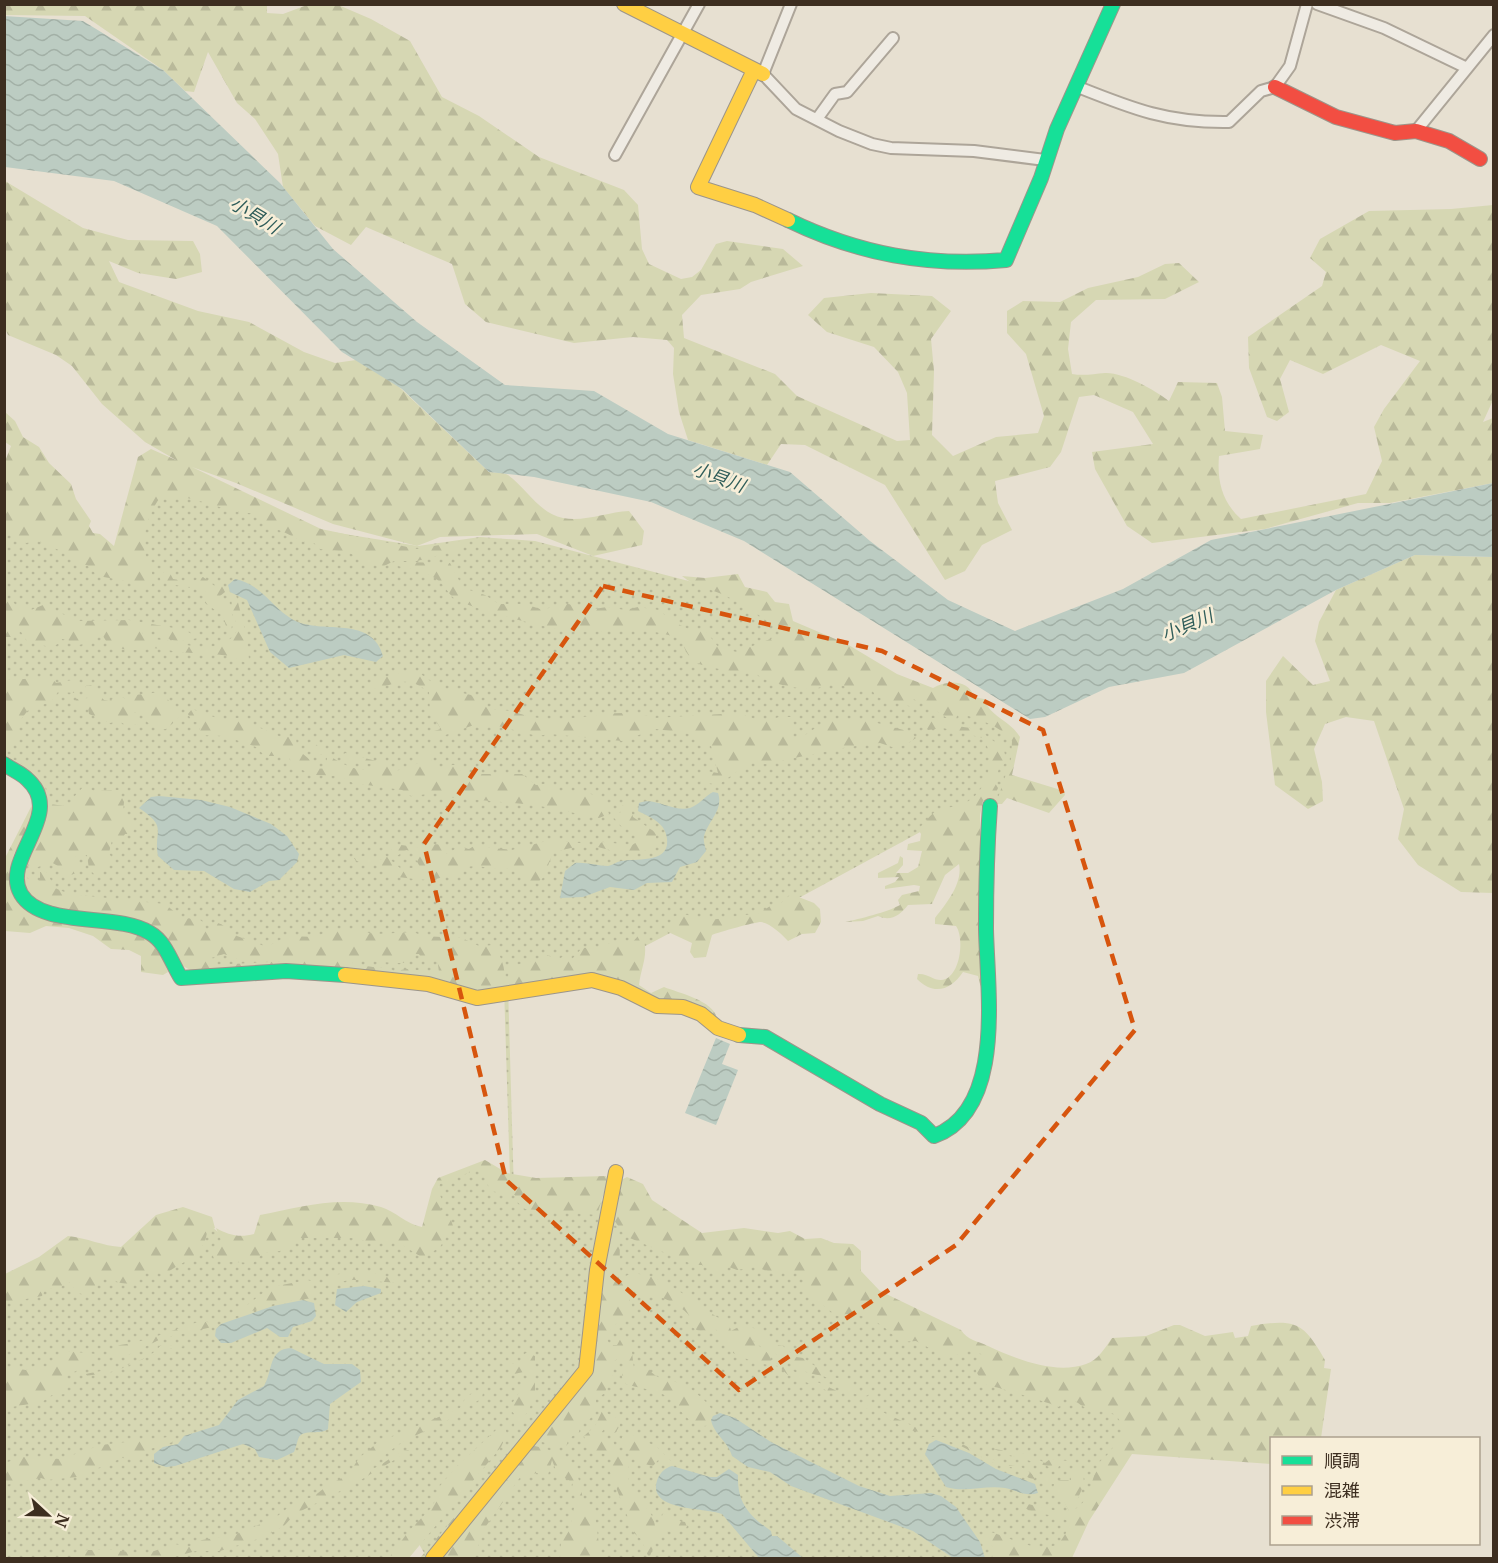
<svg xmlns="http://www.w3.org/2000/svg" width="1498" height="1563" font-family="Merriweather,'Noto Sans JP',serif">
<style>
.grass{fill:url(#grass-dots)}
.forest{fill:url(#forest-firs);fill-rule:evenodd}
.water{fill:url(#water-waves)}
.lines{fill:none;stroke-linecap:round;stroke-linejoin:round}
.street-casing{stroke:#ada599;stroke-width:14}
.fast-casing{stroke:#9c958a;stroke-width:16}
.slow-casing{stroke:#9c958a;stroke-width:16}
.jam-casing{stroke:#9c958a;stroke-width:16}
.street{stroke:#efebe3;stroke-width:10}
.fast{stroke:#16e098;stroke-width:14}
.slow{stroke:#ffcf43;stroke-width:14}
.jam{stroke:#f24e42;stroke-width:14}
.marked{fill:none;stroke:#d7550e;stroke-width:4.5;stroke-dasharray:12 8;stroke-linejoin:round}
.labels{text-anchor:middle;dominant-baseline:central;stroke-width:5;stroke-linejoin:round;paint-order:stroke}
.water-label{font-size:18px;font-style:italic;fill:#2f5d5a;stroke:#f7eed8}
</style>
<defs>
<pattern id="grass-dots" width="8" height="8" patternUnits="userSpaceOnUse" patternTransform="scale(1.5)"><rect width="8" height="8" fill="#d6d7b3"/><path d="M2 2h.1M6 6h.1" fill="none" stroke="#b9b99a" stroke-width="1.8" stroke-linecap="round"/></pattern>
<pattern id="forest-firs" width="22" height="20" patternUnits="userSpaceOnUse" patternTransform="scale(1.5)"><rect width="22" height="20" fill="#d6d7b3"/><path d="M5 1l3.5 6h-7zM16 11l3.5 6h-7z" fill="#b9b99a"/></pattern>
<pattern id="water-waves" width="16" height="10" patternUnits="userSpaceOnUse" patternTransform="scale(1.5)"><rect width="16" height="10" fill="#bcccc2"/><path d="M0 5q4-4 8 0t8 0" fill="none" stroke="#a2b0a6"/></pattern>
</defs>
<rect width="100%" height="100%" fill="#e7e0d1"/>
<path class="grass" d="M139 457 320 530 418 546 480 537 535 541 704 585 744 600 796 637 981 712 1018 737 1000 802 981 799 773 912 672 932 594 973 508 986 514 1193 620 1203 718 1256 813 1257 1003 1357 1153 1395 1066 1558H427L419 1544 406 1558H5L4 1277 122 1249 206 1222 223 1236 245 1242 334 1214 422 1229 428 1223 440 1181 478 1166 510 1178 504 987 201 968 161 929 21 878 48 808 5 757V499L116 549Z"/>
<path class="forest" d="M5 4H267V13L283 14 307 5 336 4 371 19 410 41 442 97 479 116 539 157 624 190 638 205 642 249 649 264 681 279 692 277 701 270 716 244 727 241 783 249 803 266 751 282 740 289 701 295 682 315 684 338 775 374 797 396 897 441 910 440 907 393 898 372 874 347 827 332 808 315 824 298 871 293 932 296 951 311 931 339 934 371 932 435 953 456 996 437 1038 433 1044 416 1026 354 1007 333V311L1023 301 1060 302 1088 288 1138 277 1165 264 1179 263 1199 282 1165 299 1096 300 1071 322 1068 349 1072 374C1084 376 1093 374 1105 373 1123 372 1155 390 1169 401L1178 382 1217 383 1222 397 1225 431 1263 435 1260 449 1219 456C1217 481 1222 502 1241 519L1366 494 1382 461 1374 427 1384 409 1420 361 1381 345 1323 374 1290 360 1280 379 1289 412 1277 421 1267 417 1249 368 1248 337 1322 286 1326 272 1310 258 1320 239 1369 211 1451 209 1493 205 1494 398 1483 422 1493 418V483L1390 503H1358L1265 529 1152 543 1127 526 1095 469 1092 452 1153 444 1133 412 1094 395 1079 397 1061 452 1050 467 995 481 998 503 1012 530 982 545 965 571 945 580 885 485 805 445 781 444 767 465 688 440 679 412 673 374 674 348 667 340 633 337 574 343 486 322 465 304 452 264 366 227 351 245 315 226 283 187 278 154 255 119 237 103 208 52 194 92 185 91 163 70 85 16 5 15Z
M5 181 83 228 128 240 193 241 200 254 202 272 176 279 138 273 109 261 119 282 198 311 249 322 304 352 335 363 356 360 398 386 489 472C495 473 503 472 508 475 526 488 540 514 563 518 585 522 607 512 629 511L644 531 642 545 593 556 537 534 440 537 417 546 333 524 236 483 192 467 321 529 417 549 462 541 463 549 417 561H394L384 566 371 565 348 552 320 549 314 543C295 543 285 527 265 528L263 521 257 513C225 516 193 490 159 499 149 513 141 536 145 553 149 569 154 567 152 585L141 589 132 582 98 576 87 565 76 564 61 551 38 541 26 543 5 528 4 464 11 446 5 442V412L15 421 23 437 39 447 49 463 71 484 76 499 91 521 89 526 93 533 100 534 114 546 138 457 151 449 176 460 145 442 102 404 72 366 56 355 8 335 5 329Z
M1415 555 1493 557V893L1461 892 1418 865 1398 839 1404 809 1374 721 1346 717 1325 724 1314 749 1322 782 1323 801 1308 809 1275 785 1266 712V681L1283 656 1313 685 1330 681 1315 641 1319 622 1336 590Z
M400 562 450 563 463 588 485 595 499 604H525L543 610 563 603 594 609 607 607 625 610 638 607 659 610 672 621 688 629 705 630 719 648 737 652 783 634C771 622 740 602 724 595 709 588 695 587 682 576L705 578 738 574 745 587 767 592 775 602 789 604 793 621 847 644 897 674 933 688C946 680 969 679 974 697L984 699C991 718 1010 720 1020 737L1012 775 1064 791 1065 795 1049 813 1007 798 1002 804H996L1011 759 1012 741C998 724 978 719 958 713L956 719 952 720 955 726C986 729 978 732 1003 747L1007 762 999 768 995 783 998 788 992 802 983 801 980 815 982 992 978 976 963 972C951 990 934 996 917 979L918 974C927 973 933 980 941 980 960 979 965 939 956 926L935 924V918C947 903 963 883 959 864L945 875 932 904 908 905C900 915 891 922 878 916L863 921 845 922C859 919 888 912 900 905L898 900 902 895 919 891 920 886 914 885 885 889V886L895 882 899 877 878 878V873L898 863 900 856 903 858V865L896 873H908L918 867 922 851 907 850 908 844 920 841 921 834 918 829C925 823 930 814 938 810 946 806 954 808 961 805 986 795 998 761 983 738L943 728 928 730 920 721 925 718H947L929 706 913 699 911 707 900 702 891 704 875 695 872 690 853 689 831 682C826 684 819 689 813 689 798 689 763 683 753 671 740 677 738 672 726 670 704 666 688 666 682 640 646 623 607 634 569 631 554 630 466 607 455 599 449 595 446 587 440 582 429 572 412 569 398 566Z
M165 570 170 573 173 579 191 582 203 577 216 587 223 585 225 592 220 596 229 602 233 618 231 632 228 633 223 616 204 602 207 596 205 591 161 582 160 578Z
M231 590 235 591C241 615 248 636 249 660L246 663C224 651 204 655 180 652 170 651 161 648 151 648 139 652 119 650 108 644L103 636 99 634 87 643 75 646 68 640 62 639C53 654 39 642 27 641L21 632 14 630 11 637H5V602L11 600 17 606H25L31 610 43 605 78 621 129 620 185 630 198 638C191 639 184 641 178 641 163 641 162 625 142 633 149 640 159 639 169 641 193 647 224 655 238 629L232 610Z
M418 672 440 688 471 695 490 710C512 708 519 716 540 718 580 724 614 704 655 718L738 713 763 722 779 717H791L795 728 785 736 799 739 829 719 866 720 911 732 916 738 905 745 892 747 880 743 848 747 765 764 752 761 718 785 698 781 695 777 706 771 718 773 711 746H704L692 734 656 729 622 741 550 734 537 736 494 725H474L434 739 431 761 445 770 452 765H459L462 774H522L536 785 551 783 564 794C578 788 592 793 605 801L609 814 599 818 535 805 446 797 437 793 411 796 402 790 353 783 339 776 315 775 292 766 289 756H265L256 747 225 736 199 735 201 723 192 721 188 714 192 709 214 717 228 720 237 718 281 737H296L297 749 321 769 326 765 327 758 323 754 316 755 309 751 307 744 312 741C331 757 346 771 372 770L371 764 345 761 342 756 345 753 388 764 396 771 419 763 421 755 429 747 434 731 441 729 430 712 429 692C406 675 400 683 375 689L371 687 374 680 399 673Z
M51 677 56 683 72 680 82 683 83 688 78 693 58 692 51 702 29 709 18 723V737L15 744 5 746V678L10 680Z
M91 685 104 700 109 701 119 696 126 699 135 695 161 692 182 715 166 729 159 730 147 722 146 713 131 712 138 720V724L127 726 119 721 110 723 89 714 88 707 81 708 75 704 76 699 88 698 83 692 86 686Z
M4 756C31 766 45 776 50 804L72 807V799L84 786 94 791 118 790 124 802 123 812 135 826 132 834H125L122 839 112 840 109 853 113 860 103 865 100 874H94L89 869 87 855 74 857 72 862 78 867 76 873 66 877 63 869 51 862 33 869 28 866 45 807 5 759Z
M624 802 630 806 633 817 656 833V843L650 850 621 853 594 846 603 842 632 845 637 842 635 831 621 826 614 818V814L620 813Z
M33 803V820L14 854 9 872 11 890 25 906 146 937 162 957 168 972 163 975 141 972V956L129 950 111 949 93 936 69 928 46 926 30 933 5 931V858Z
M550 840 589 844 553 852 544 877 538 882 523 880 516 866C498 875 482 862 465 868 462 869 457 874 454 876 447 875 446 876 440 878 423 883 407 876 391 877L380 865 356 861 354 858 365 856 381 860 385 855 400 868H412L415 871 420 867 412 852 406 850 394 858 390 845C401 843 410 848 421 847 430 846 433 843 442 845L446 854 459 847 469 849 474 846 512 850Z
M46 871 55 888 69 894 165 904 182 918 199 919 204 923 207 933 212 923C225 921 226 932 237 936 246 940 256 942 266 947L288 936 316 937 328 931 352 930 376 934 414 932 422 936 462 938 479 946 494 945C502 958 509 975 501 989L480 992 400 974 401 970 406 969 439 972 437 957 431 962 423 961 419 954H414L409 962C393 966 363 957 352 963 366 968 380 966 393 970L392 974 192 971 176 962 163 938 35 902 20 879 25 872 27 878 38 882 40 879V872ZM224 954 243 961 291 959 289 961 213 965 208 959Z
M791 894 814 903 820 909 821 922 815 933 802 934 788 941C783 935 770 923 761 922 755 922 719 932 712 935L706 957 694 958 690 952 692 943 666 931 673 917 683 914 710 920 760 913 773 904H780Z
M638 936 643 937C649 955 641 967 639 985L651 993 664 987C679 993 715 1001 717 1019L663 1002 626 986 507 988 509 969C521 961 534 963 547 955L558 960 566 954 572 959 582 948 599 947 622 939 631 944Z
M485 1160 507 1173 536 1178 606 1176 608 1180 597 1215 525 1209 515 1200V1195L490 1191 484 1173 478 1169 440 1184 438 1188 442 1201 440 1208 444 1216 450 1217 453 1226 440 1247 423 1258 394 1240 377 1244 355 1238H298L280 1251 263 1253 253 1263 215 1261 213 1256 221 1240 216 1228C228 1235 240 1238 254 1234L260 1215C300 1207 340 1195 381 1207 395 1211 406 1224 422 1227L432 1189 438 1178Z
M627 1177 643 1184 652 1200 702 1233 744 1228 778 1233 790 1231 805 1239 821 1238 834 1243 853 1244 861 1251V1271L880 1291 961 1330C967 1340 978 1341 988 1346 1016 1359 1055 1375 1086 1364 1098 1360 1105 1348 1112 1338L1146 1336 1174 1325H1180L1205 1336 1233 1332 1235 1338 1248 1336 1251 1326C1296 1318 1304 1323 1325 1360L1324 1368 1331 1369 1321 1438H1272L1271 1464 1132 1454 1089 1521 1072 1558H992L994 1548 983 1539V1530C1010 1536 1028 1552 1058 1545L1066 1533 1068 1521C1053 1512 1038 1517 1023 1507L1028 1504 1061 1512 1069 1511 1061 1495H1052L1054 1484 1040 1482 1044 1474 1048 1473 1055 1480H1071L1070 1474 1076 1466 1083 1470 1084 1484 1073 1510C1090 1503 1091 1480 1098 1465 1100 1460 1104 1458 1108 1454 1114 1447 1118 1438 1124 1430 1115 1403 1102 1416 1086 1408 1078 1404 1075 1399 1065 1397L1059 1407C1050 1403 987 1384 983 1384L976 1371 982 1355 969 1345 959 1354 948 1358 916 1341 900 1342C885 1325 861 1308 837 1316L803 1290 806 1277 801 1273H775L754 1267 737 1270 729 1267 718 1276 702 1265H694L625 1236 612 1217 621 1180Z
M183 1207 212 1217 215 1228 207 1232C204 1258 181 1261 164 1275L154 1271 143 1274 138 1282C123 1285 117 1284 106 1274 100 1283 88 1303 75 1290 73 1288 72 1284 70 1282L58 1288 45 1289 42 1296 5 1303V1274L39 1257 68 1236C87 1238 103 1246 121 1247L156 1215Z
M611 1227 616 1228C623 1241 617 1262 622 1278 648 1258 705 1313 728 1323L731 1331 742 1325 757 1329 772 1344 783 1346 796 1357 803 1358 830 1376 847 1381 852 1387 870 1394 866 1396 850 1393 842 1385 823 1376 808 1373 752 1340 770 1355 771 1361 835 1390 843 1397 788 1375 778 1366 756 1363 733 1353 728 1344 721 1340 717 1330C701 1328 699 1337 686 1320L689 1315C679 1305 664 1296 650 1295 642 1295 639 1297 631 1292L628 1295 632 1306 630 1315 612 1327 607 1339 610 1345H617L621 1338H625L631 1344 634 1369 648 1368C658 1383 673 1378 686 1386 697 1393 717 1408 715 1422 694 1437 680 1406 666 1396 658 1390 636 1388 626 1384L622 1377 624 1360 620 1357 613 1362V1376L608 1382 605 1393 596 1399V1407L590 1419 581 1421 579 1432 568 1439 567 1445 562 1447 538 1441 592 1371 597 1344 603 1273Z
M368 1271 402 1282C382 1285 349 1273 330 1287L328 1278 331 1275Z
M308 1280 313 1282 314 1298 280 1302 230 1318 271 1287Z
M201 1321 213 1323 212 1327 163 1338 124 1357 114 1356 112 1349 120 1345C150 1341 174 1329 201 1321Z
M161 1345 185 1346 166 1349 116 1371 87 1376 86 1374C109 1369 146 1365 161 1345Z
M66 1351 96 1354V1361L66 1376V1394L52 1395 42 1402 5 1408V1367L26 1370 35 1366 48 1367 60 1353Z
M526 1353 535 1356V1392L529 1410 514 1430 515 1415 509 1408 522 1388 527 1385 530 1375 528 1371 514 1374 509 1367 511 1364 525 1362 522 1356Z
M480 1389 483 1392 482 1398 448 1420 402 1442 366 1469C382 1471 394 1449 411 1450L354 1484 295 1514 284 1526 261 1538 220 1551H196L170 1558H79V1554L87 1550H113L145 1554 175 1544 188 1547 202 1540 234 1535 275 1518 295 1502 313 1497 328 1485 348 1475 359 1458 377 1443 460 1408 466 1397Z
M855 1403 867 1405 924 1431C910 1435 887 1417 874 1411 868 1408 861 1408 855 1405Z
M602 1411 617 1418 620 1425 616 1432 611 1434 605 1428 601 1433 604 1439 613 1442 621 1458 629 1465C622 1496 653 1503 655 1526L658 1528 663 1513 673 1520 685 1522 687 1527 683 1530 660 1532 649 1558 641 1539 634 1533 608 1467 612 1460 610 1456C597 1451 588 1451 584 1436L595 1426Z
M505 1428 507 1434 501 1447 409 1558H389L408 1532 433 1506 439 1487 456 1467 496 1430Z
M629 1433 657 1447 672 1462 667 1465 659 1459 653 1466C636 1463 624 1454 622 1437Z
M938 1436 952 1439 1002 1464 1021 1467 1032 1474 1035 1479 1029 1478 1011 1467C996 1469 966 1446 951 1442 943 1439 935 1439 928 1438Z
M169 1437 173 1438V1442L150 1449 135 1459 122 1458 77 1477 47 1480 41 1478 5 1485V1463L22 1457 61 1459 101 1445Z
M516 1444C540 1445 569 1452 578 1477 581 1487 582 1500 587 1508L594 1509 601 1558H560L561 1542 572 1525 571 1517 577 1500 571 1491 573 1483 557 1473 552 1460 547 1479 537 1473 521 1476 484 1529 474 1558H420Z
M994 1449 1028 1454 1045 1463 1050 1459 1068 1461 1069 1464 1066 1468 1059 1466 1057 1471C1049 1464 1008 1457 994 1449Z"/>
<path class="water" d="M4 16 83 21 163 70 280 183 333 249 417 322 505 385 594 391 668 434 790 472 870 541 948 600 1015 631 1123 589 1211 540 1493 483V557L1415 555 1336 590 1184 673 1109 687 1045 717 1030 719 744 541 651 502 534 477 489 472 402 389 342 352 217 226 114 181 5 167Z
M235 579C266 585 275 616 304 624 332 631 373 619 383 656L376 662 344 655 289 668 270 652 247 600 230 592 228 585Z
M713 792 718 793C724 810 708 821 704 836 703 841 705 846 706 851L697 862 680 867 672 882 647 883 634 890 610 887 583 897 560 898 565 871 575 863C586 862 597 866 608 866 613 865 616 862 621 861 635 858 670 864 667 839 666 823 650 817 638 811L639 803C654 796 671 812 690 808 699 805 705 796 713 792Z
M159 796 201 800 230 807 271 824 287 836 299 854 297 862 279 880 269 881 250 892 234 889 204 871 174 870 158 856C153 830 169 828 139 808L151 797Z
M716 1038 730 1044 722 1064 738 1070 716 1125 685 1113Z
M364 1286 381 1289V1293L357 1302 346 1312 335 1305 337 1289Z
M303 1300 314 1303 316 1316 312 1321 293 1327 288 1337H280L267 1328 231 1343H221L215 1336 216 1329 221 1324 273 1306Z
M291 1348 324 1364H352L360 1370 361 1382 330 1404 328 1429C321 1435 304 1429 299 1437 297 1441 296 1448 294 1452L277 1460 259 1457 255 1449 243 1444 175 1466 166 1467 154 1463V1454L163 1447 178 1444 184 1436 219 1425 238 1400 264 1386C273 1371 268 1349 291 1348Z
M720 1413 735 1418 771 1442 859 1486 890 1496 931 1493 941 1496 956 1507 980 1542 985 1558H953L913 1531 791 1486 770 1472 748 1467 732 1456C728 1441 714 1435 711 1420L713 1416Z
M936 1440 969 1453 996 1469 1035 1484 1038 1493C1026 1497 1016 1490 1005 1488 985 1485 964 1493 946 1487L925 1454 929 1444Z
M672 1466 710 1477H717L729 1469 738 1475C737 1502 748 1515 771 1531L772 1536H777L803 1558H759L722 1514C705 1507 644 1512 658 1478 661 1472 665 1468 672 1466Z"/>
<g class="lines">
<g class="street-casing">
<path id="street" d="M791 4 763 74 796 109 839 131 872 144 891 148 974 151 1045 160
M1317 4 1384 28 1467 68
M1078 87C1133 109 1168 123 1229 122L1261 91 1275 87 1290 66 1307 4
M817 119 835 94 847 92 893 38
M1416 131 1494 35
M615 155 699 4"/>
</g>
<g class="fast-casing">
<path id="fast" d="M788 220C858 254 928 267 1006 260L1041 178 1057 129 1113 4
M4 764C11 769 21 773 27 779 67 815 0 858 21 894 42 929 117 912 150 933 166 942 172 964 181 978L286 971 345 975
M739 1035 765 1037 880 1104 921 1123 934 1136C1006 1110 987 989 986 929 986 888 987 847 990 806"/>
</g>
<g class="slow-casing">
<path id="slow" d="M624 4 763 74
M754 70 698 187 755 205 788 220
M345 975 428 984 477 998 592 980 621 988 657 1006 683 1007 701 1014 718 1028 739 1035
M433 1558 586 1370 597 1270 616 1172"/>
</g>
<g class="jam-casing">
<path id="jam" d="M1275 87 1336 117 1395 133 1416 131 1449 141 1480 159"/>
</g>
<use href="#street" class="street"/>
<use href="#fast" class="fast"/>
<use href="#slow" class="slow"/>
<use href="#jam" class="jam"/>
</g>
<path class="marked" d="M603 586 882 651 1043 730 1135 1030 956 1245 739 1390 506 1180 424 844Z"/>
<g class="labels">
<g class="water-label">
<text transform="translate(255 215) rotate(31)">小貝川</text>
<text transform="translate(719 477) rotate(20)">小貝川</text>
<text transform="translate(1187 625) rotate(-23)">小貝川</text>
</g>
</g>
<rect width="1498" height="1563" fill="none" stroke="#3d2e20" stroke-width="12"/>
<rect x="1270" y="1437" width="210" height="108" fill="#f7eed8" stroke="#ada18e" stroke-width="1.5"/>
<rect x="1282" y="1456" width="30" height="9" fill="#16e098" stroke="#ada18e" stroke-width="1.5"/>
<text x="1324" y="1467" font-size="18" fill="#3d2e20">順調</text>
<rect x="1282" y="1486" width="30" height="9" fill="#ffcf43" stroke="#ada18e" stroke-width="1.5"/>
<text x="1324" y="1497" font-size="18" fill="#3d2e20">混雑</text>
<rect x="1282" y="1516" width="30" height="9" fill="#f24e42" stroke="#ada18e" stroke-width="1.5"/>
<text x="1324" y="1527" font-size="18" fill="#3d2e20">渋滞</text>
<g transform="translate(48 1515) rotate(112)" stroke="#f7eed8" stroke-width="4.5" paint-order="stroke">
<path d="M0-4.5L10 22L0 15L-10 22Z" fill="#3d2e20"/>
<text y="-9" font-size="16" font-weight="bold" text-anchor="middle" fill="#3d2e20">N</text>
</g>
</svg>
